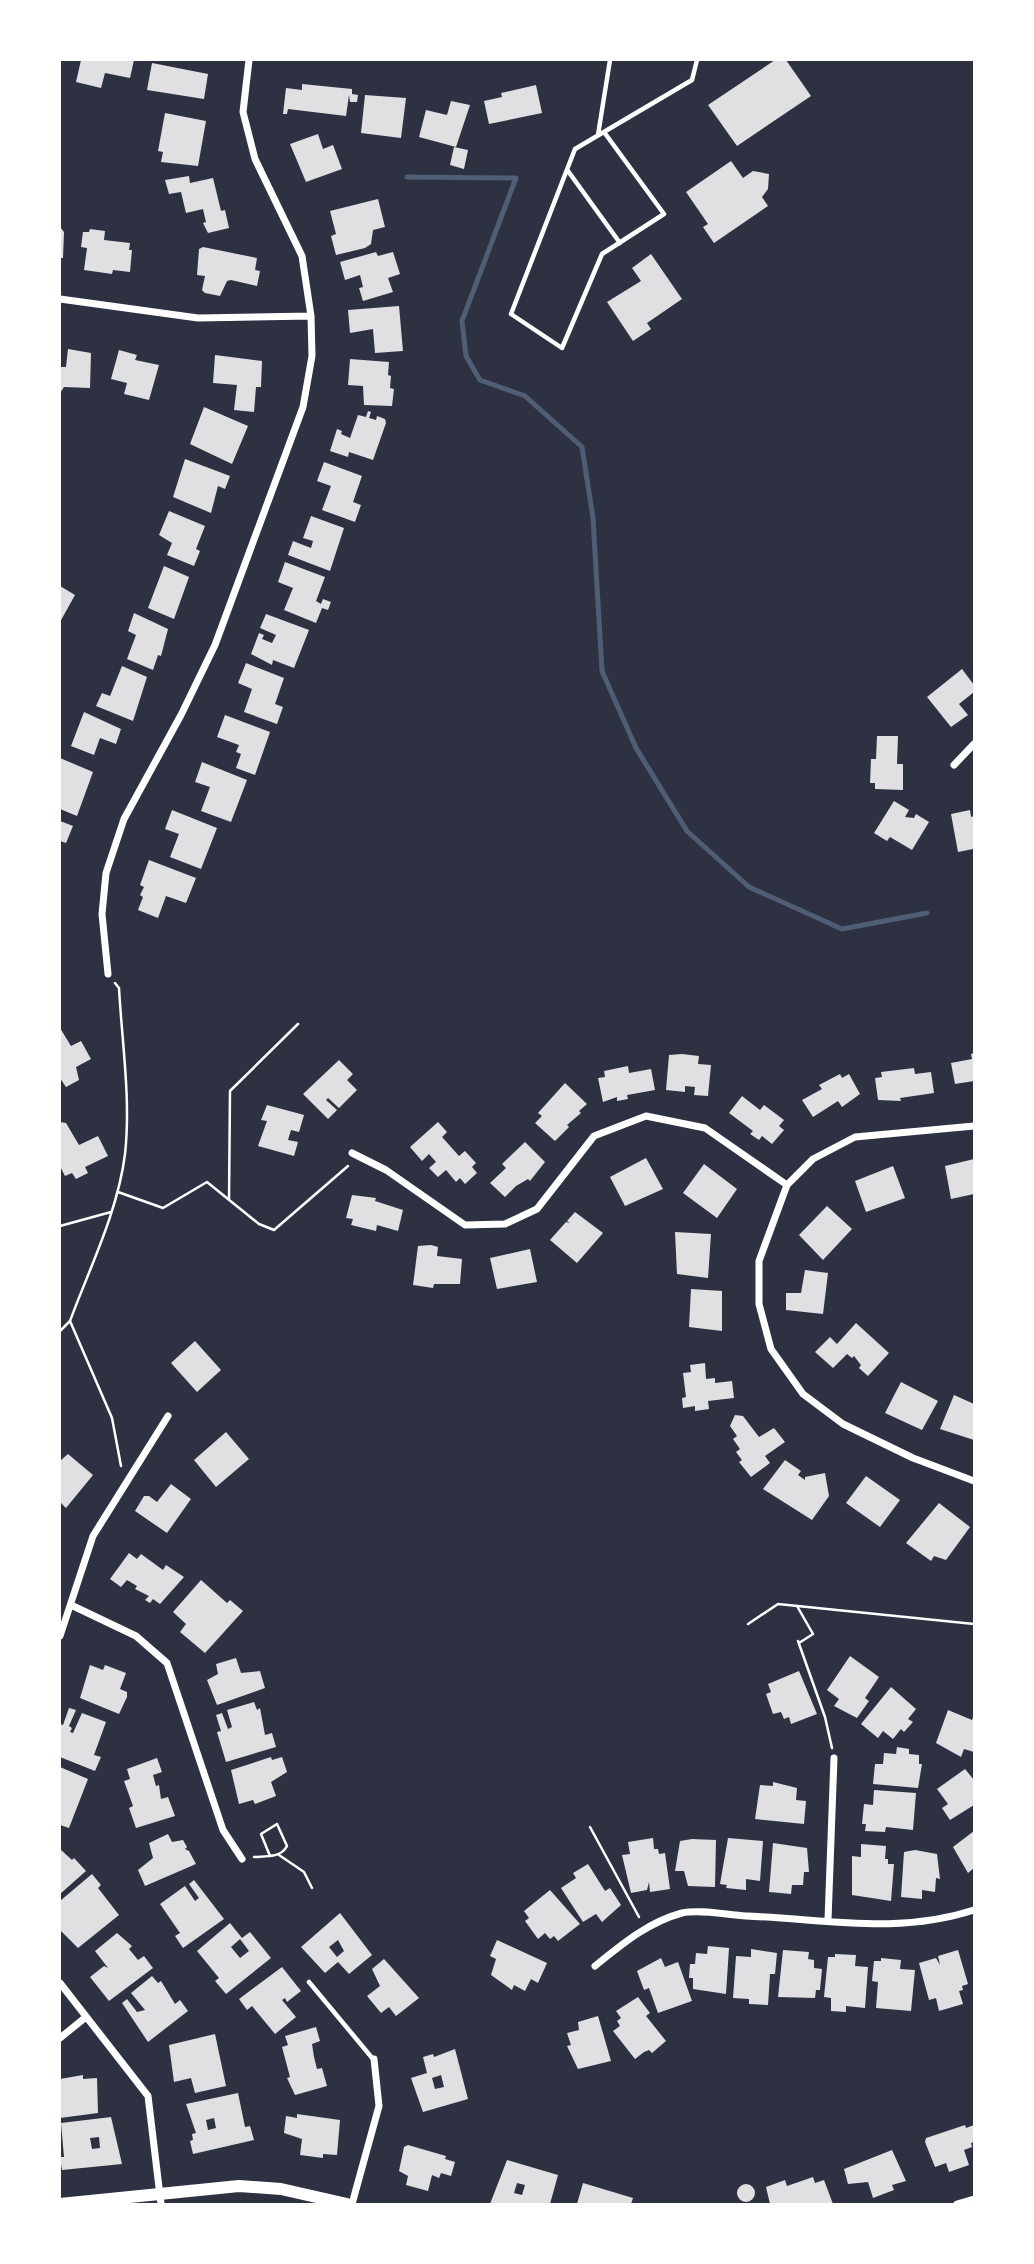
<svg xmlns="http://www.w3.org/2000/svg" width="1034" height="2264" font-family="Rubik,sans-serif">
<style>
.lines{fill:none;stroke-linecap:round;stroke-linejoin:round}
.stream{stroke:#4f5d75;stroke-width:5}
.building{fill:#e0e0e3;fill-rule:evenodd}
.path{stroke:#fff;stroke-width:2.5}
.service{stroke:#fff;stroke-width:4.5}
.minor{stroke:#fff;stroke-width:7}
.secondary{stroke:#fff;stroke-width:12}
</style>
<rect width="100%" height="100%" fill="#2d3142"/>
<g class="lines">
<path class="stream" d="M407 177 516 178 462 321 466 356 480 380 525 396 582 447 593 518 602 671 636 748 687 831 749 887 842 929 927 913"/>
</g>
<path class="building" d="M81 60H134L130 78 105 73 101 88 76 82Z
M775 60H786L811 96 737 146 708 105Z
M152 63 208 74 204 99 147 90Z
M302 84 352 89V94L358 95 357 102H350L349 95 346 116 288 109 287 114H283L286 88 302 90Z
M536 85 542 113 489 124 484 101 502 97 501 93Z
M365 95 406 98 401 138 361 133Z
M451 101 470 105 456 147 419 137 426 110 447 115Z
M165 113 206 121 198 166 161 162 163 152 158 151Z
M318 134 323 149 333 145 342 169 306 182 290 144Z
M454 147 468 150 464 169 450 165Z
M731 161 743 178 753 171 769 174 768 189 762 197 768 206 714 243 703 227 708 224 686 192Z
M189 176 190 183 213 178 221 211 225 210 229 228 208 233 203 223 206 222 203 209 186 213 181 192 169 194 165 180Z
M378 199 385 227 373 230 371 244 365 248 336 255 331 236 336 234 330 211Z
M60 227 64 232 63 258H60Z
M90 229 105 231 104 240 130 243 129 250H132L130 272 113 270 112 274 84 270 87 248 81 247 83 232H89Z
M203 247 257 258 255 270 260 271 257 286 231 280 227 281 220 296 205 293 202 290 205 276 197 275 199 249Z
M376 252 378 256 393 252 400 274 388 278 393 292 363 301 359 288 363 287 360 275 345 280 340 262Z
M651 254 682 299 647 323 651 329 633 341 607 302 641 281 632 268Z
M399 306 403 351 375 353 373 329 350 333 348 310Z
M68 349 91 353 90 388 64 387 60 393V367H66Z
M119 350 137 355 135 360 159 365 149 400 124 394 127 383 111 379Z
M215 355 262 361 261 387H256L254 412 234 410 237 385 213 383Z
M350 359 389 362 388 375 391 376 390 388 394 389 392 406 364 405 363 386 348 385Z
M204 407 248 426 232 464 190 444Z
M368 411 371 412 369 418 376 420 377 416 385 419 386 423 373 460 349 452 348 457 330 451 337 429 342 431 341 434 350 438 358 415 366 417Z
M185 459 230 476 225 489 218 486 211 513 173 497Z
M324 462 362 476 353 502 361 505 355 522 322 510 331 486 317 481Z
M169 511 205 526 196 549 200 551 194 566 167 555 172 543 159 535Z
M311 516 344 528 330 571 288 555 293 541 311 548 313 541 303 538Z
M285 562 325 577 316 601 321 604 323 599 331 602 328 610 322 608 316 623 284 610 293 588 278 582Z
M164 566 189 577 174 619 148 608Z
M60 586 75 595 60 622Z
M134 613 168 629 161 656 158 655 153 670 127 659 136 635 128 631Z
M266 614 309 630 294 668 273 660 272 665 251 654 259 633 264 635 262 639 272 643 276 635 260 628Z
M246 663 284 678 275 704 283 707 277 724 244 712 252 689 238 683Z
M122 666 147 677 133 721 96 706 102 693 110 696Z
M962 669 974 685V692L959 704 968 715 951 727 927 697Z
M84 712 121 729 116 744 100 738 94 755 71 746Z
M225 715 270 732 255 775 236 768 241 754 236 752 239 745 217 737Z
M877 736H898L897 764H903V790L875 789V783H870L871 759H876Z
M60 758 93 772 77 816 60 809Z
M202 762 247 780 231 822 201 811 210 787 195 782Z
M894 801 909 810 905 817 914 818 916 814 929 822 912 850 890 837 887 841 874 833Z
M172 810 217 828 201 869 170 857 179 834 165 829Z
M970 810 971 817 974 816 973 849 958 852 951 814Z
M60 821 73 826 66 843 60 841Z
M149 860 196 878 186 903 166 896 158 918 138 910 143 897 140 895 144 887 140 885Z
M60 1028 71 1046 81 1041 91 1059 76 1067 79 1080 66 1087 60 1078Z
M974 1053V1081L955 1084 951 1063 972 1059 971 1054Z
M682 1054 699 1056 698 1064 711 1065 708 1096 694 1095 695 1087 685 1086V1092L666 1090 669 1055Z
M339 1060 353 1074 347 1080 357 1090 339 1108 328 1098 326 1100 337 1110 328 1119 303 1094Z
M628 1066 629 1073 651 1069 655 1090 627 1095 628 1099 617 1101V1097L603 1102 598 1078 605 1077 604 1071Z
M914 1068 915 1074 931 1072 934 1093 900 1098 901 1101 878 1100 875 1078 882 1077 881 1072Z
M840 1074 842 1078 849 1074 860 1094 842 1107 838 1101 813 1117 802 1100 822 1089 819 1085Z
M565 1083 587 1104 579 1111 581 1113 567 1125 569 1127 555 1141 535 1123 542 1116 538 1113Z
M742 1096 760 1110 764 1105 784 1120 779 1126 784 1130 772 1144 762 1136 759 1140 750 1134 753 1131 729 1113Z
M267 1105 304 1115 299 1132 291 1130 288 1140 298 1142 294 1156 258 1146 267 1121 261 1120Z
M60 1122 66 1123 79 1145 98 1136 108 1156 85 1167 88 1173 76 1179 72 1173 65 1176 60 1166Z
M438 1122 447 1132 442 1137 459 1156 465 1151 476 1163 472 1167 477 1173 465 1184 460 1178 456 1182 446 1170 438 1177 429 1168 436 1162 429 1154 422 1161 410 1147Z
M525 1142 545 1162 530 1181 528 1179 516 1186 505 1197 490 1183 506 1168 502 1164Z
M646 1158 663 1189 625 1206 610 1177Z
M974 1159V1194L951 1199 945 1166Z
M704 1164 737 1189 717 1218 683 1193Z
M893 1166 905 1198 866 1212 855 1181Z
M352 1195 376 1198 375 1201 403 1210 398 1231 377 1225 376 1231 351 1225 353 1219 346 1218Z
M827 1206 852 1229 823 1260 799 1235Z
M575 1212 603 1233 577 1263 550 1240 566 1222 570 1223 567 1221Z
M675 1232 711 1234 708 1278 677 1274Z
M431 1245 438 1247 437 1256 462 1259 460 1284H434L433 1288 413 1285 418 1246Z
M530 1249 537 1282 497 1289 490 1258Z
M805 1270 828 1273 823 1314 786 1310V1293H801Z
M691 1289 722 1291V1331L689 1327Z
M856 1323 889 1353 868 1376 859 1368 861 1365 854 1356 852 1358 847 1354 833 1368 815 1352 830 1337 837 1344Z
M195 1341 221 1370 197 1392 171 1363Z
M705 1363 706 1379 715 1378V1383L732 1381 734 1398 708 1401 709 1409 695 1411V1406L683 1408 682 1398 686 1397 683 1373 691 1372 690 1365Z
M901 1382 938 1401 922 1430 885 1413Z
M954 1395 974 1404V1440L940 1429Z
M735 1415 743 1416 759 1437 774 1428 785 1442 765 1456 770 1463 751 1477 739 1462 742 1460 736 1452 740 1449 733 1439 737 1436 730 1426Z
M226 1432 249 1459 216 1487 194 1460Z
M68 1454 93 1475 66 1508 60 1502V1461Z
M785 1460 801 1471 798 1475 805 1480V1477L825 1473 829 1496 812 1520 763 1489Z
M866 1476 900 1500 880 1527 846 1503Z
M171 1484 191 1499 167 1533 135 1511 144 1496H149L157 1502Z
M939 1503 970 1527 946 1560 934 1556 931 1561 906 1543Z
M129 1553 137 1559 141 1554 163 1570 166 1565 184 1577 160 1604 153 1599 150 1603 145 1600 149 1596 135 1589 137 1586 127 1580 121 1587 110 1579Z
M201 1580 227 1603 230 1600 243 1611 205 1653 180 1632 186 1624 173 1612Z
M850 1656 879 1677 865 1698 869 1701 857 1718 834 1706 839 1699 827 1690Z
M236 1658 241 1673 260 1671 265 1688 217 1705 207 1680 218 1674 216 1664Z
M90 1665 103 1670 105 1665 126 1673 120 1689 127 1692V1697L119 1714 80 1698Z
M799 1671 817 1714 791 1724 789 1717 784 1719 781 1712 773 1714 766 1694 771 1692 768 1684Z
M891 1687 916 1709 908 1719 913 1722 904 1732 901 1729 893 1739 883 1731 878 1738 861 1724Z
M254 1702 257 1710 260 1708 265 1735 272 1733 276 1747 226 1762 217 1732 221 1731 216 1715 222 1713 228 1729 232 1727 227 1710Z
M69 1708 76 1710 69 1726 72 1728 70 1732 73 1733 82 1713 106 1722 94 1755 101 1757 95 1771 60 1757V1724L63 1725Z
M948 1710 972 1720 974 1715V1752L964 1749 961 1757 936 1743Z
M897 1747 909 1749V1754L919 1755V1764H922L918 1788 873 1784 875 1764H883L884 1753 896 1754Z
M271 1757 272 1760 282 1757 287 1772 271 1782 276 1796 255 1804 253 1800 239 1804 231 1770Z
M157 1758 162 1772 153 1775 156 1786 159 1785 161 1799 168 1797 175 1816 136 1828 129 1808 133 1806 124 1781 130 1779 127 1769Z
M60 1767 88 1779 69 1828 60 1825Z
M965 1769 974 1780V1805L950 1820 942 1808 948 1804 937 1789Z
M773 1782 797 1788 796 1800 806 1801 804 1824 755 1819 760 1785 773 1786Z
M874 1790 916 1793 913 1830 886 1827 885 1832 865 1831 866 1824H862L864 1804 873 1805Z
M974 1831V1868L968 1873 953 1847Z
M168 1834 172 1842 183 1840 187 1847 185 1849 189 1851 196 1864 145 1886 138 1870 153 1858 149 1843Z
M653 1838 654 1849H658L659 1854 665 1853 670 1889 650 1892 649 1882 647 1890 631 1893 622 1855 630 1854 628 1842Z
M728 1838 763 1841 760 1881 746 1879V1890L726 1888 727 1885 720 1884Z
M692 1839 716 1840 715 1887 688 1886 684 1871H675L680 1841Z
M773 1843 807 1848 809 1872H804L803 1885H792L791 1894 769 1892Z
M861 1844 886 1846 885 1859H888V1864H894L891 1901 852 1895V1856L861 1857Z
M60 1849 72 1860 74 1858 86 1871 60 1894Z
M915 1850 937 1854 940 1879 936 1878 935 1892 922 1890V1899L901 1897 904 1852Z
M588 1864 605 1891 610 1888 621 1905 602 1922 596 1914 583 1922 561 1888 576 1878 573 1873Z
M92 1874 101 1885 98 1888 119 1915 78 1948 60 1930V1901Z
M194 1880 224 1919 183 1948 175 1936 180 1933 160 1904 185 1886 195 1901 199 1898 189 1884Z
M550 1890 580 1924 558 1941 554 1936 550 1939 545 1933 538 1939 525 1921 529 1918 524 1911Z
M340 1913 372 1955 349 1974 338 1962 325 1973 301 1947ZM338 1940 344 1951 337 1957 329 1947Z
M230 1923 242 1938 250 1932 271 1958 226 1994 215 1981 219 1978 197 1951ZM240 1939 249 1951 240 1958 231 1947Z
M117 1933 132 1946 129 1949 138 1960 144 1956 153 1968 109 2001 90 1977 104 1966 108 1968 95 1951Z
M497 1940 547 1963 538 1983 531 1979 525 1991 514 1985 512 1990 491 1975 496 1959 490 1956Z
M708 1946 729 1948 726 1994 693 1989V1978H689L690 1964H695L696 1953 707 1954Z
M751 1949 777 1953 775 1974H770L768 2005 749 2004V1999L733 1998 736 1956 751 1957Z
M783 1950 809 1952 808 1959 814 1960V1968L822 1969 820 1990H816L815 1998 778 1997Z
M958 1950 968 1984 962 1986 963 1990 959 1991 963 2004 939 2011 936 1998 929 2000 919 1963 936 1958 940 1965 938 1956Z
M835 1954 856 1955 855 1966 868 1967 865 2008 846 2006V2012L831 2011V1998L824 1997 828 1957H835Z
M661 1958 665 1967 678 1962 692 2001 658 2013 649 1988 644 1990 637 1971Z
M881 1958 901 1960 900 1969 915 1970 911 2011 876 2008 878 1982 872 1981 874 1961H881Z
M384 1959 419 1998 396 2016 389 2007 381 2013 367 1996 380 1986 372 1969Z
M282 1967 301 1991 287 2002 285 1998 282 2000 296 2017 275 2034 252 2006 247 2010 239 1999Z
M152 1976 158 1983 161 1981 175 2004 180 2000 188 2011 148 2042 122 2003 127 1999 137 2012 145 2010 131 1993Z
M638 1997 650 2013 646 2016 666 2041 652 2053 649 2050 644 2052 635 2059 613 2031 620 2026 617 2021 621 2018 616 2011Z
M598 2016 611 2061 578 2069 567 2046 571 2045 567 2033 579 2030 578 2022Z
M316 2027 320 2041 312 2044 314 2057 317 2069 322 2068 327 2086 295 2095 287 2078 290 2077 282 2047 288 2045 285 2036Z
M215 2034 226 2086 195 2093 191 2078 174 2082 169 2045Z
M455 2049 468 2099 423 2112 411 2078 427 2073 423 2057 433 2054 434 2057ZM441 2075 444 2087 435 2089 432 2078Z
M83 2075V2079L97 2078 98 2113 60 2118V2079Z
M238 2093 245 2127 250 2126 254 2140 193 2154 190 2141 193 2140 192 2134 196 2133 186 2104ZM214 2118 216 2128 208 2130 206 2120Z
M297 2114 340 2120 337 2155 323 2154V2158L300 2155 302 2139 284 2133 286 2116 297 2118Z
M111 2117 122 2164 62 2170 60 2157H64L61 2123ZM99 2137 100 2148 92 2149 90 2138Z
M965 2125 966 2128 974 2125V2142L971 2143 972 2147 964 2150 969 2165 949 2172 946 2163 935 2167 925 2142 926 2138Z
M408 2145 446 2156 445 2159 455 2162 451 2176 441 2173 439 2178 432 2175 428 2191 406 2185 408 2176 399 2171 404 2147Z
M892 2150 906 2181 892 2185 894 2190 873 2198 868 2182 848 2184 844 2169Z
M507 2160 558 2175 550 2204H490ZM517 2183 525 2185 522 2195 514 2193Z
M813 2177 815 2183 824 2180 833 2204H770L766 2187 785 2180 787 2186Z
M583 2183 633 2198 631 2204H577Z
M737 2193a9 9 0 1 1 18 0a9 9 0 1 1-18 0Z"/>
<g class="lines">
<path class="path" d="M118 1192 163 1208 207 1182 259 1224 274 1230 348 1166
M229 1200 230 1091 298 1024
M60 1226 111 1212
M70 1321 112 1418 121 1466
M60 1331 70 1321C90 1267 118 1211 125 1154 131 1100 122 1043 119 988L115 983
M797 1606 813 1634 799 1643
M748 1624 778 1604 974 1624
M798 1641 825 1717 832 1748
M590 1827 639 1917
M279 1855 304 1872 312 1888
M254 1857C266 1856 281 1858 287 1846L277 1824 261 1834 270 1856"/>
<path class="service" d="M604 132 664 214 602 254 562 348 511 314 575 149 692 80 697 60
M598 135 610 60
M568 171 620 243
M309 1982 373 2059"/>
<path class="minor" d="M60 299 198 318 311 316
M954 765 974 744
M108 974 102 914 106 873 124 819 181 715 215 645 303 407 312 356 311 316 302 256 255 159 243 112 249 60
M974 1126 855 1137 813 1159 787 1185 759 1261V1304L771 1349 803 1394 843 1424 913 1458 974 1481
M352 1153 386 1170 465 1225 505 1224 537 1209 594 1136 646 1116 705 1128 787 1185
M71 1605 136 1636 167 1663 223 1830 242 1859
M60 1636 93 1536 168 1416
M828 1920 834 1758
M595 1966C621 1945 648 1922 682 1913 700 1909 727 1915 746 1916 825 1919 898 1935 974 1910
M60 1983 148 2096 161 2204
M60 2038 86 2017
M352 2204 379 2106 374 2059
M957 2204 974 2199"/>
<path class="secondary" d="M60 2204 239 2186 281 2189 347 2204"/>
</g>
<rect width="1034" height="2264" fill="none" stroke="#ffffff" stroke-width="122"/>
</svg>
